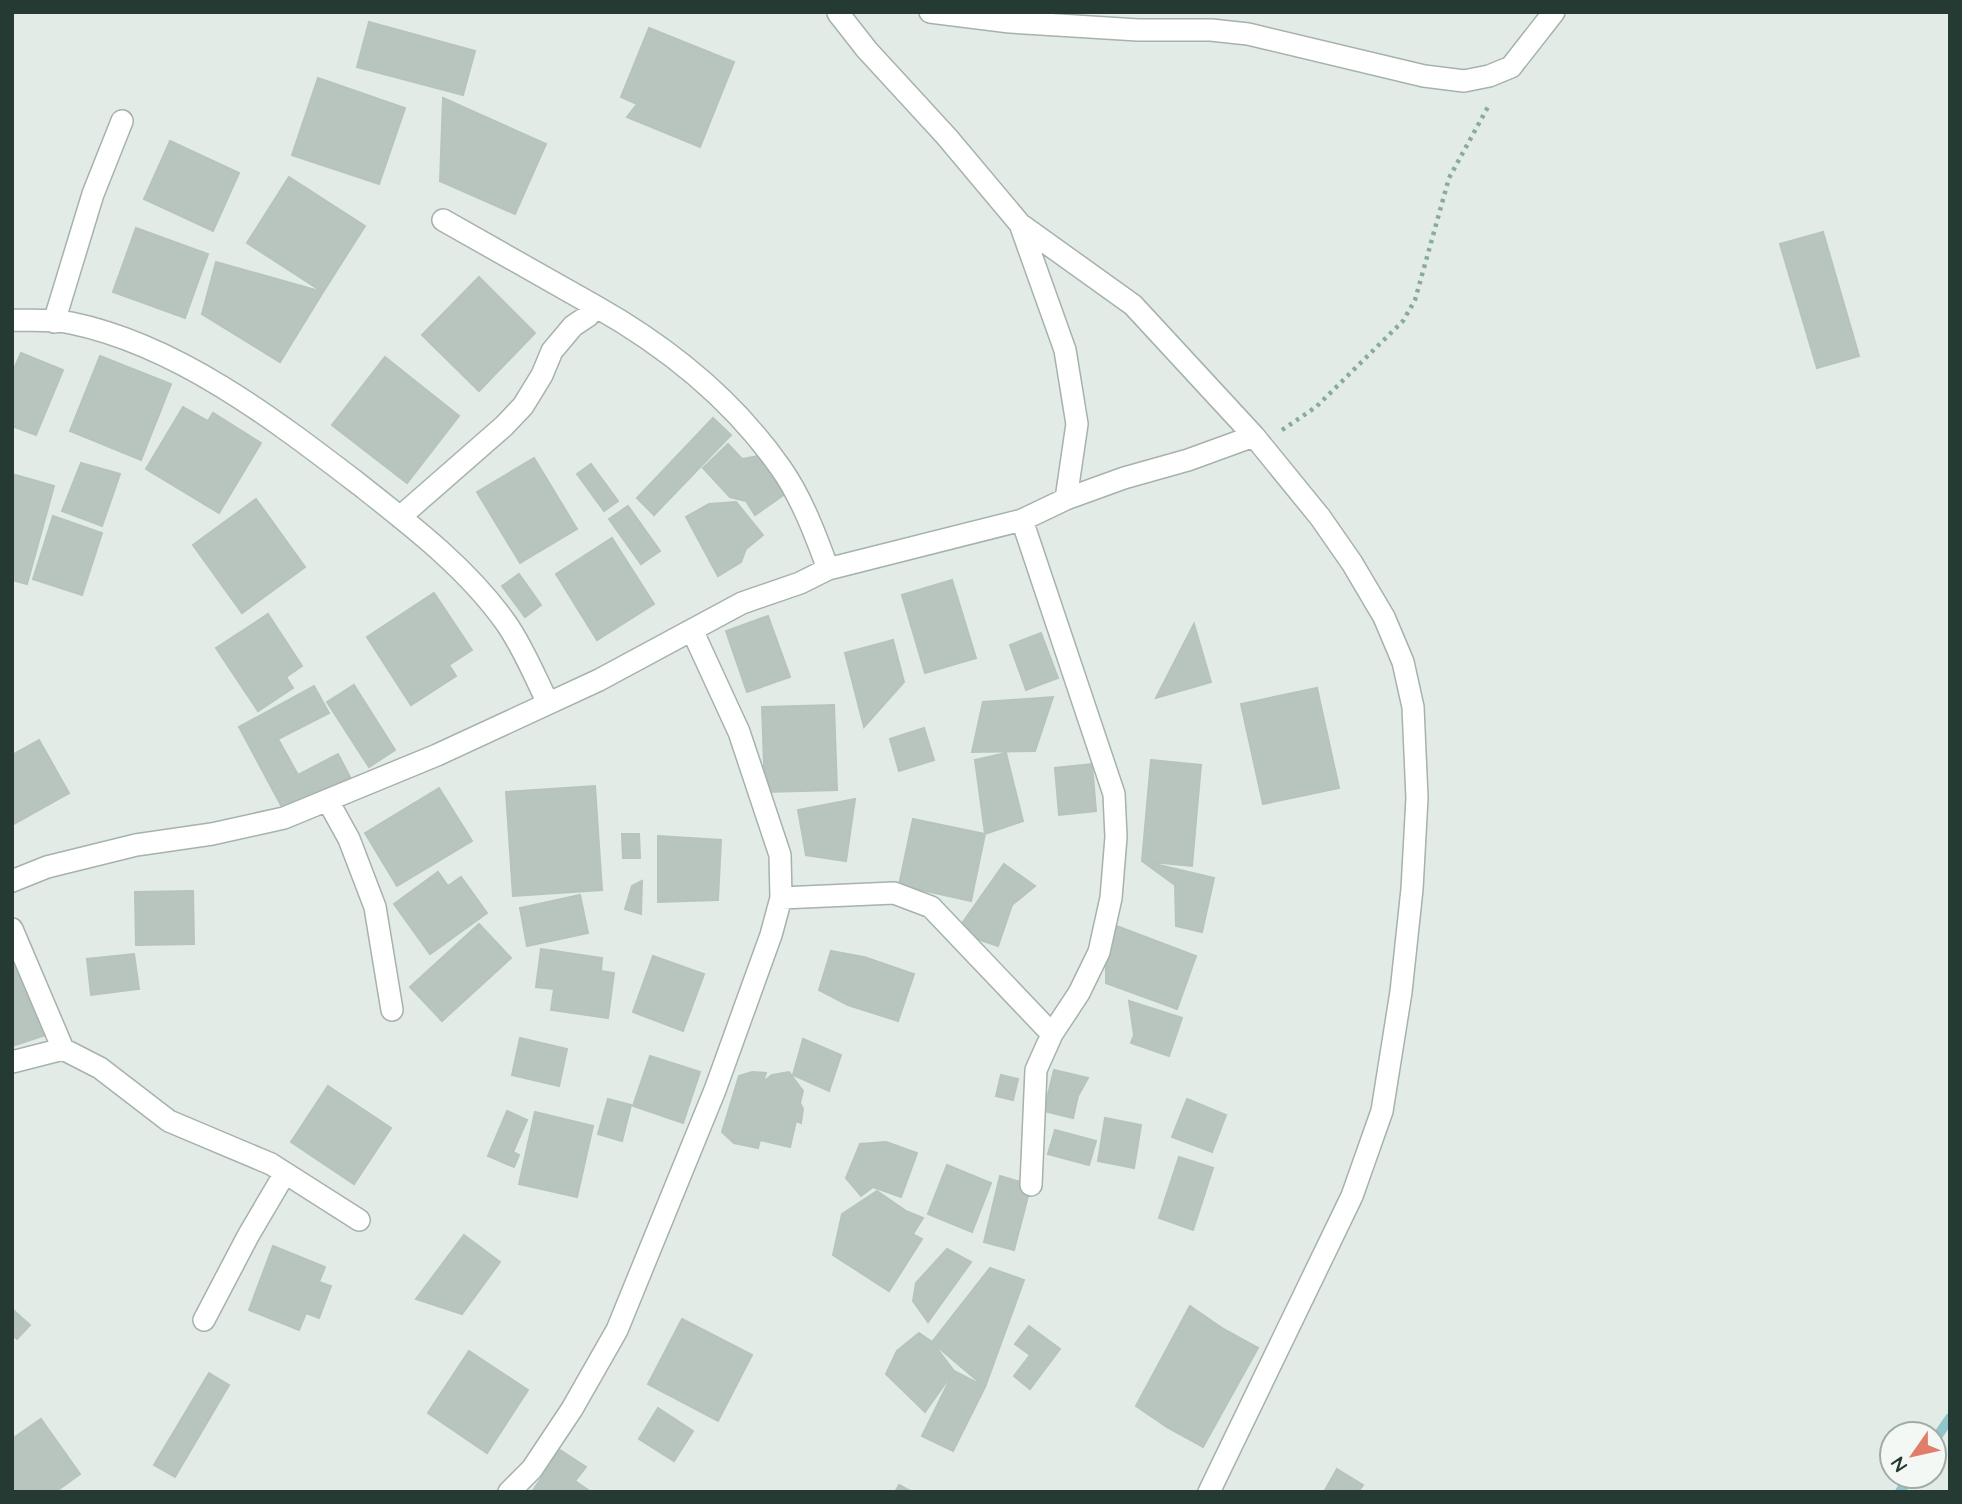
<svg xmlns="http://www.w3.org/2000/svg" width="1962" height="1504" font-family="Quicksand,sans-serif">
<style>
.lines{fill:none;stroke-linecap:round;stroke-linejoin:round}
.stream{stroke:#91c5c9;stroke-width:10}
.building{fill:#b8c5bf;stroke:#b6c4bd;stroke-width:2}
.street-casing{stroke:#a6b2ac;stroke-width:24}
.path{stroke:#87ab9c;stroke-width:4.5;stroke-dasharray:3.5 5;stroke-linecap:butt}
.street{stroke:#fff;stroke-width:21}
</style>
<rect width="100%" height="100%" fill="#e3ebe6"/>
<g class="lines">
<path class="stream" d="M1934 1441 1950 1418
M1900 1492 1910 1476"/>
</g>
<path class="building" d="M369 22 475 51 463 95 357 67Z
M649 28 734 62 700 147 627 117 637 104 621 97Z
M318 78 405 108 379 184 292 155Z
M443 98 546 144 515 214 440 181Z
M170 141 239 173 213 231 144 199Z
M289 177 365 226 323 292 247 243Z
M136 228 208 254 185 318 113 292Z
M1823 232 1859 356 1817 368 1780 244Z
M216 262 323 292 280 362 202 314Z
M479 277 535 333 479 391 422 335Z
M21 353 63 370 36 435 12 426V373Z
M100 356 171 384 141 460 70 431Z
M385 357 459 416 407 483 332 425Z
M183 407 208 421 213 413 261 443 219 513 146 469Z
M713 418 731 435 654 515 637 498Z
M728 444 742 459 758 456 785 494 755 515 746 501 730 497 703 468Z
M534 458 577 529 520 563 477 492Z
M81 463 120 474 102 526 62 511Z
M591 464 618 501 604 511 577 474Z
M12 474 54 486 27 584 12 580Z
M256 499 305 567 242 613 193 545Z
M736 502 763 535 746 549 741 562 718 576 686 517 709 504Z
M628 506 660 551 641 564 609 519Z
M53 516 102 533 82 595 33 579Z
M612 538 654 604 597 640 556 574Z
M519 574 541 605 525 617 502 586Z
M952 580 976 658 925 673 902 595Z
M434 593 472 650 449 665 456 676 411 705 367 637Z
M268 614 302 666 286 677 293 688 258 711 216 648Z
M768 616 790 677 747 692 726 631Z
M1194 624 1211 682 1156 698Z
M1041 633 1058 678 1026 690 1010 645Z
M893 640 904 682 864 727 845 653Z
M354 685 395 750 369 767 327 702Z
M314 686 329 713 278 739 298 775 338 754 350 777 284 811 239 727Z
M1317 688 1339 788 1263 804 1241 704Z
M1053 697 1035 751 972 752 983 702Z
M834 705 837 790 765 792 762 707Z
M924 728 934 760 899 771 890 739Z
M39 740 69 793 12 825V755Z
M1006 753 1023 821 985 834 975 760Z
M1151 760 1201 765 1192 866 1142 861Z
M1092 764 1096 811 1059 815 1055 768Z
M595 786 602 890 513 896 506 792Z
M439 788 472 841 397 886 365 833Z
M855 799 846 861 806 855 798 810Z
M913 819 985 834 971 901 899 885Z
M622 834H639L640 858H623Z
M658 836 721 840 718 900 658 902Z
M1142 861 1214 878 1202 932 1176 926 1175 885Z
M1004 864 1035 886 1012 905 998 946 956 932Z
M438 872 448 886 461 877 487 913 430 954 394 904Z
M642 881 641 914 625 909 632 886Z
M193 891 194 944 136 945 135 892Z
M580 895 588 933 527 946 520 908Z
M1106 922 1196 956 1177 1009 1106 983Z
M479 924 511 958 442 1021 410 987Z
M12 938 45 1035 12 1046Z
M541 949 602 958 601 971 614 973 608 1018 551 1010 554 989 536 987Z
M831 951 864 957 848 1005 819 990Z
M134 954 139 989 91 995 87 959Z
M653 956 704 974 683 1031 633 1012Z
M864 957 914 974 898 1021 848 1005Z
M1129 1001 1182 1018 1169 1056 1131 1043 1134 1035Z
M520 1038 567 1049 559 1086 512 1075Z
M803 1039 841 1055 829 1091 793 1075Z
M650 1056 700 1072 683 1123 633 1106Z
M1054 1070 1088 1078 1078 1096 1073 1118 1044 1111Z
M752 1072 766 1073 763 1082 772 1075 789 1072 803 1091 800 1103 803 1109 801 1123 796 1121 790 1147 760 1140 758 1148 734 1143 722 1132 739 1076Z
M1001 1075 1018 1079 1013 1100 996 1096Z
M328 1086 391 1128 354 1184 291 1142Z
M608 1099 631 1105 622 1141 598 1134Z
M1187 1099 1226 1115 1212 1152 1172 1137Z
M507 1111 527 1120 513 1152 519 1155 514 1167 488 1156Z
M535 1112 593 1126 577 1197 519 1184Z
M1105 1118 1141 1125 1134 1168 1098 1161Z
M1055 1130 1096 1141 1089 1165 1048 1154Z
M886 1142 917 1153 901 1197 873 1187 861 1196 846 1178 860 1144Z
M1179 1157 1213 1168 1193 1230 1159 1218Z
M947 1165 991 1183 972 1232 928 1214Z
M1000 1176 1031 1185 1014 1250 984 1242Z
M877 1191 906 1211 923 1218 913 1234 922 1239 889 1291 833 1255 842 1214Z
M464 1235 500 1262 462 1314 416 1299Z
M273 1246 325 1267 319 1282 331 1286 319 1318 306 1313 299 1330 249 1310Z
M947 1249 971 1262 928 1322 913 1301 916 1283Z
M990 1268 1024 1280 985 1387 932 1342Z
M1190 1306 1222 1328 1167 1427 1136 1406Z
M12 1309 30 1325 17 1339 12 1335Z
M682 1319 752 1355 718 1421 648 1384Z
M1029 1326 1060 1349 1030 1389 1014 1376 1030 1355 1015 1344Z
M1222 1328 1258 1348 1203 1447 1167 1427Z
M919 1333 932 1342 954 1371 925 1412 886 1374 897 1351Z
M469 1351 528 1390 487 1453 428 1413Z
M954 1371 985 1387 953 1451 922 1436Z
M209 1373 229 1385 175 1477 154 1465Z
M658 1408 693 1431 674 1461 639 1439Z
M41 1419 80 1474 55 1492H12V1439Z
M560 1450 586 1467 575 1481 591 1492H532Z
M1337 1469 1363 1485 1358 1492H1324Z
M899 1485 912 1492H895Z"/>
<g class="lines">
<g class="street-casing">
<path id="street" d="M930 12 1010 22 1138 30H1211L1248 34 1424 76 1464 81 1489 76 1511 67 1554 12
M838 13 867 50 947 137 1020 224 1065 350 1077 424 1066 499
M443 220 595 306
M1020 224 1133 305 1254 436 1320 517 1352 563 1384 617 1403 662 1413 707 1417 798 1412 889 1401 992 1382 1111 1352 1196 1209 1492
M12 320C31 321 52 319 71 323 178 345 275 420 360 485 412 526 468 569 506 623 523 647 535 677 548 703
M54 322 93 194 122 121
M400 517 504 426 523 406 542 375 552 351 573 326 588 316 595 306C666 346 733 400 780 467 801 496 816 536 828 569
M1022 520 1114 794 1116 837 1111 898 1099 952 1079 993 1052 1034 1036 1070 1031 1185
M328 801 349 839 375 907 392 1010
M12 881 47 867 136 845 212 834 284 818 437 755 599 680 742 603 800 583 828 569 1022 520 1066 499 1124 478 1188 460 1254 436
M781 898 894 893 931 907 1052 1034
M12 929 63 1049
M12 1062 63 1049 100 1068 169 1121 271 1164 359 1220
M204 1320 248 1236 285 1173
M509 1492 532 1469 572 1409 617 1330 715 1090 771 935 781 898 780 855 739 732 692 630"/>
</g>
<path class="path" d="M1282 430 1316 407 1403 321 1415 300 1449 178 1489 105"/>
<use href="#street" class="street"/>
</g>
<rect width="1962" height="1504" fill="none" stroke="#243a32" stroke-width="28"/>
<g transform="translate(1913 1455) rotate(236)"><circle r="33" fill="#f3f8f5" stroke="#a0aca7" stroke-width="2"/>
<path d="M0-5L12 26L0 18L-12 26Z" fill="#e17d6a"/>
<text y="-10" font-size="19" font-weight="bold" text-anchor="middle" fill="#243a32">N</text>
</g>
</svg>
